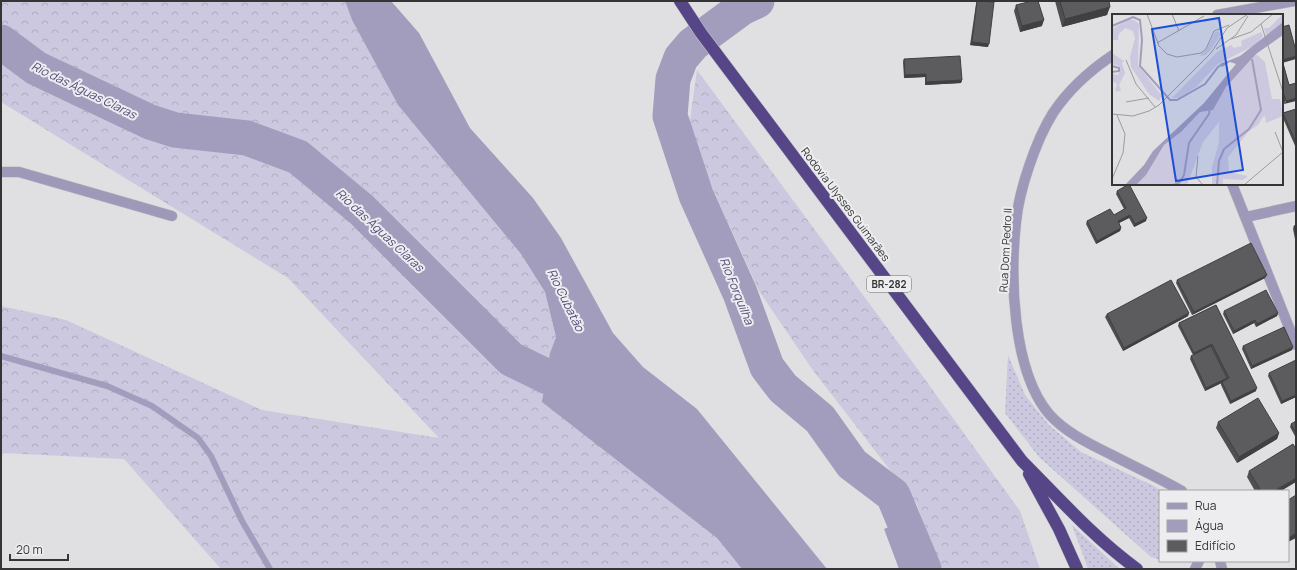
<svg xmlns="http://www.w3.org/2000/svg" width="1297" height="570" font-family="Manrope,sans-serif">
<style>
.grass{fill:url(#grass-dots)}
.forest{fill:url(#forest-crowns)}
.water{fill:#a29dbc}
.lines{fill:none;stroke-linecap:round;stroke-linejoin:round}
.stream{stroke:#a29dbc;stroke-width:6}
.river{stroke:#a29dbc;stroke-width:35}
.minor-casing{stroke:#bebec0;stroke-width:11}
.highway-casing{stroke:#bebec0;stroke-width:13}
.minor{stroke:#9e99b9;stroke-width:10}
.highway{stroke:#564688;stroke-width:12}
.wall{fill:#4f4e51}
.shaded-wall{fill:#404042}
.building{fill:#5c5b5e;stroke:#404042}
.labels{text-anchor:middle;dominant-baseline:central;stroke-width:4;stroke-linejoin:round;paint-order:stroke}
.shield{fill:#ededf0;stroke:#6c6c6e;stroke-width:1}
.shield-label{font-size:10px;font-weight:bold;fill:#353536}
.street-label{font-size:11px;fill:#353536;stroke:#ededf0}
.water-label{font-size:12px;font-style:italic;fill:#534977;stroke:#ededf0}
.inset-river{fill:none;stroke:#a29dbc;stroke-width:2}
.inset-road{fill:none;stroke:#9c9c9e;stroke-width:1}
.view{fill:#1d4ed8;fill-opacity:0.15;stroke:#1d4ed8;stroke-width:2}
.inset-edge{fill:none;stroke:#353536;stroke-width:2}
</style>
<defs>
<pattern id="grass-dots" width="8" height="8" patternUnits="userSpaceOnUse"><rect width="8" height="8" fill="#ccc8df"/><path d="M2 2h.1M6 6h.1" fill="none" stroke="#b0acc0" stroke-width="1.8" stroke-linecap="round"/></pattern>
<pattern id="forest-crowns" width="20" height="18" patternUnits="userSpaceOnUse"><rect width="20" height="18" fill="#ccc8df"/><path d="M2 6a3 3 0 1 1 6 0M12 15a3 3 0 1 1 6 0" fill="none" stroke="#b0acc0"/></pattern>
</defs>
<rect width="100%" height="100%" fill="#e0e0e3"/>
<path class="grass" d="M1008 355 1025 395 1049 425 1081 452 1152 485 1162 491H1160V560L1151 557 1039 457 1005 413Z
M1072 525 1120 569H1088Z"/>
<path class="forest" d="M1 1H345L352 20 398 105 521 254 545 292 556 337 550 353 717 538 742 569H221L124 459 3 453 1 457V306L66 320 262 410 439 438 288 278 1 102Z
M697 70 919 371 1020 511 1040 569H940L917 505 812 369 759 291 688 134Z"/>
<path class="water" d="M345 1H391L419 33 470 128 533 198 561 238 613 333 643 367 697 409 827 569H742L717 538 542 402 550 353 556 337 545 292 521 254 398 105 352 20Z
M914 516 935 569H899L884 529Z"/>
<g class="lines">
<path class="stream" d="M1 356 107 386 152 406 198 438 211 456 242 521 270 569"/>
<path class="river" d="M757 1 742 8 693 44 681 58 673 79 670 116 696 195 740 293 767 367 783 388 820 419 852 464 893 495 924 569
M1 42 36 68 150 122 175 130 247 138 298 157 362 210 511 359 548 377 592 387"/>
<g class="minor-casing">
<path id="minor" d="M1217 15 1294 1
M1113 55C1089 71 1069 89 1053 113 1036 140 1019 190 1016 222 1010 276 1012 370 1049 414 1066 433 1090 444 1112 455 1135 467 1159 478 1182 491
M1 172H19L172 216
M1232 184 1296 345
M1246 217 1296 206
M1220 561 1222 569
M1195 569 1199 561"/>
</g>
<g class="highway-casing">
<path id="highway" d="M680 1 701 33 1022 461C1059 498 1094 538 1137 569
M1029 474 1059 529 1077 569"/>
</g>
<use href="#minor" class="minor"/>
<use href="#highway" class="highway"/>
</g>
<path class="wall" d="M977 1 988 47 970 45 976 4Z
M1055 1H1109L1107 15 1062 27Z
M1016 5 1042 26 1020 32 1014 11Z
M1282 27 1283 62 1289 85 1296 83 1284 104 1282 95Z
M904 59 962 80 961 83 925 85V77L904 78 903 62Z
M1296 109V148L1282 116 1283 113Z
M1117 191 1146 221 1134 227 1129 218 1119 223 1121 228 1120 231 1096 244 1086 224 1087 221 1114 215 1124 209 1116 194Z
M1296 225V244L1293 229 1294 226Z
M1265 278 1192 315 1176 283 1177 280Z
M1216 305 1256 391 1230 404 1221 385V383L1205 391 1190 359 1191 356 1193 355 1178 326 1179 323Z
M1224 311 1278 313 1277 316 1256 327 1254 323 1233 334 1223 314Z
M1189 313 1188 316 1123 351 1105 317 1107 314Z
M1243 346 1293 347 1292 350 1251 369 1242 349Z
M1269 373 1296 397 1281 404 1268 376Z
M1296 421V438L1290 427 1291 424Z
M1218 422 1279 433 1277 439 1237 463 1216 428Z
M1249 471 1281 491H1255L1247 477Z"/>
<path class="shaded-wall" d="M1110 7 1107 15 1062 27 1065 19Z
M1044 20 1042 26 1020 32 1022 26Z
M972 42 989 44 988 47 970 45Z
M1296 56V59L1282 63V60Z
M926 74 925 77 904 78 905 75Z
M962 80 961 83 925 85 926 82Z
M1296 98V101L1284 104 1286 101Z
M1130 215 1129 218 1117 224 1118 221Z
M1147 218 1146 221 1134 227 1135 224Z
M1121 228 1120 231 1096 244 1097 241Z
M1267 275 1265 278 1192 315 1194 312Z
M1189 313 1188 316 1123 351 1124 348Z
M1278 313 1277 316 1256 327 1257 324Z
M1255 320 1254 323 1233 334 1234 331Z
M1212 344 1211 347 1193 356 1194 353Z
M1293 347 1292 350 1251 369 1252 366Z
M1227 378 1226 381 1205 391 1206 388Z
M1257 388 1256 391 1230 404 1231 401Z
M1296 395V397L1281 404 1282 401Z
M1279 433 1277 439 1237 463 1239 457Z
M1296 478V482L1281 491H1274Z
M1296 533V538L1288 542V538Z"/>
<path class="building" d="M977 1 994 2 989 44 972 42Z
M1032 1H1038L1044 20 1022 26 1016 5Z
M1060 1H1109L1110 7 1065 19Z
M1289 25 1296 51V56L1282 60 1289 85 1296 83V98L1286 101 1282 89V27Z
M960 56 962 80 926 82V74L905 75 904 59Z
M1296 109V143L1283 113Z
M1129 184 1147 218 1135 224 1130 215 1118 221 1121 228 1097 241 1087 221 1110 209 1114 215 1126 208 1117 191Z
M1296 225V236L1294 226Z
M1251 243 1267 275 1194 312 1177 280Z
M1171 280 1189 313 1124 348 1107 314Z
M1266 290 1278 313 1257 324 1255 320 1234 331 1224 311Z
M1216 305 1257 388 1231 401 1222 382 1229 378 1212 344 1194 353 1179 323Z
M1284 327 1293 347 1252 366 1243 346Z
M1211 346 1227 378 1206 388 1191 356Z
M1296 360V395L1282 401 1269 373Z
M1258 398 1279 433 1239 457 1218 422Z
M1296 421V433L1291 424Z
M1293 444 1296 449V478L1274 491H1261L1249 471Z
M1296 495V533L1288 538V500Z"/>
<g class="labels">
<rect class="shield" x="867" y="276" width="44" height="16" rx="3"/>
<g class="shield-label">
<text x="889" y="284">BR-282</text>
</g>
<g class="street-label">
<text transform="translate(846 204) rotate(53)">Rodovia Ulysses Guimarães</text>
<text transform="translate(1005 250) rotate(-87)">Rua Dom Pedro II</text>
</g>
<g class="water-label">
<text transform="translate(84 90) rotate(26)">Rio das Águas Claras</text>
<text transform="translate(380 230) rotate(43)">Rio das Águas Claras</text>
<text transform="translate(737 291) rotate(68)">Rio Forquilha</text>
<text transform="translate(566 300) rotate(64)">Rio Cubatão</text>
</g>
</g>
<g transform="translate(1112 14)">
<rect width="171" height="171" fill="#e0e0e3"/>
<path d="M107 17 108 22 98 37 94 41 87 42 94 36 103 18Z" fill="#ccc8df"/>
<path d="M171 0V8L154 21 152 14H157ZM17 5 22 6 27 10 26 51 50 82 47 87 37 80 19 53 18 43 23 24 21 17 13 14 7 20 6 26H0V15ZM149 18 151 22 143 31 106 50 84 73 67 84H60L105 38 119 31 122 34 130 32 129 27ZM0 39 12 47 10 49 13 59 7 71 9 76 5 78 3 76 5 70 0 67V60L6 61 8 55 7 52 0 50ZM144 40 153 48 160 85H168L171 102 154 109 153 102 151 103 146 111 137 117 116 143 117 158 136 162 131 166 111 165V171H100V153L107 128V108L91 128 75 171H24L34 161 52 131 69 118 88 97 101 96 114 73Z" fill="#ccc8df"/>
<path d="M171 8V21L144 40 114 73 101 96 88 98 69 118 52 131 34 161 24 171H13L32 151 41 137 92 89 124 50 118 48 110 53 108 50 128 42Z" fill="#a29dbc"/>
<path class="inset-river" d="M0 12 21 3 28 6 30 26 28 52 58 86H65L93 70 106 53 112 49M0 52 7 54V57L0 58M62 171 68 168 72 161 77 129 97 100 98 91M105 171 107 147 112 135 137 115 149 96 140 45"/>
<path class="inset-road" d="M35 0 47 32 55 40 65 43 89 39 94 35 102 17 117 11M60 0 67 17M149 10 171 78M119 25 139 18 161 0M45 29 92 2M104 35 124 21 136 2M14 46 24 70 43 93M14 88 37 84M0 100 21 102 37 97 47 91 99 39 115 14 136 0M86 142 84 163 91 171M0 165 11 139 13 120 5 101M132 171 171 138 163 118"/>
<path class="view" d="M107 4 131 156 64 167 40 15Z"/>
<rect width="171" height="171" class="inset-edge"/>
</g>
<rect width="1297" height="570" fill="none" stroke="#353536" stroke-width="4"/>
<rect x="1159" y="490" width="130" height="72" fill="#ededf0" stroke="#a3a3a6"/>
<rect x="1167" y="503" width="20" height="6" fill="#9e99b9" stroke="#a3a3a6"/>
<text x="1195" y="510" font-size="12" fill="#353536">Rua</text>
<rect x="1167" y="520" width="20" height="12" fill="#a29dbc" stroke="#a3a3a6"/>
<text x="1195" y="530" font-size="12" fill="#353536">Água</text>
<rect x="1167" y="540" width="20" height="12" fill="#5c5b5e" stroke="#a3a3a6"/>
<text x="1195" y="550" font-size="12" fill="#353536">Edifício</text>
<path d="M10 554v6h58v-6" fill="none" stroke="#353536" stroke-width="2"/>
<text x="16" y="554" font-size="12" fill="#353536" stroke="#ededf0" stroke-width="3" paint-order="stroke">20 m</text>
</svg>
